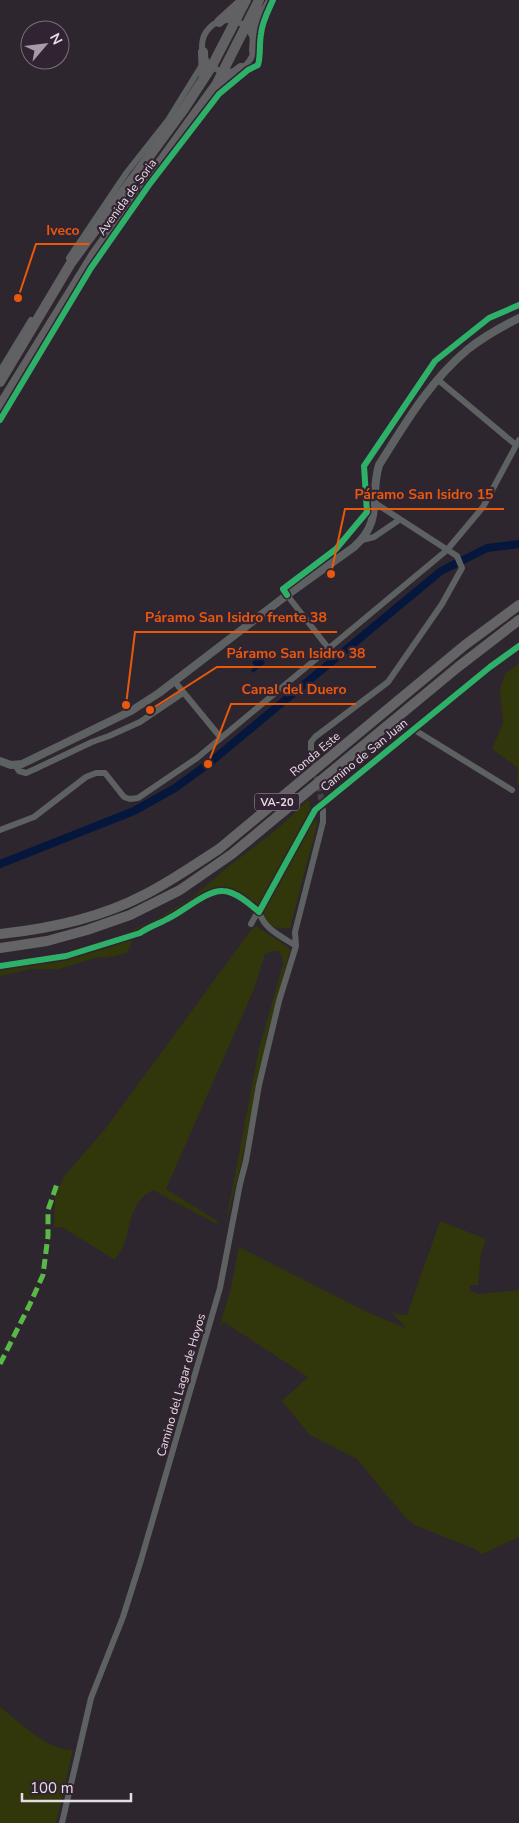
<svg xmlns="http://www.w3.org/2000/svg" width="519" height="1823" font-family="'Nunito Sans',sans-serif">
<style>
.green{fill:#31360b}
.water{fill:#06173e}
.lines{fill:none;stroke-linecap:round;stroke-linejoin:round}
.canal{stroke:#06173e;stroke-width:8}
.minor-tunnel{stroke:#4a4149;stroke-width:6;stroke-dasharray:6 3;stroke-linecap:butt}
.minor{stroke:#5e6162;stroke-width:6}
.tertiary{stroke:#5e6162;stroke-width:8}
.primary{stroke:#616164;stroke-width:10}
.trunk{stroke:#646467;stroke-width:10}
.quiet{stroke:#58b947;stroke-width:5;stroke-dasharray:10 5;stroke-linecap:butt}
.cycleway-casing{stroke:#312331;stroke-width:9}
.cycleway{stroke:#2db169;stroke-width:6}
.labels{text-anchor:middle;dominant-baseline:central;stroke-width:4.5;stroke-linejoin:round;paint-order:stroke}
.shield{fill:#312331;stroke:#b0a4af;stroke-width:1}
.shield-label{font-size:11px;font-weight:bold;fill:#e6dce5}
.street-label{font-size:12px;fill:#e6dce5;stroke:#312331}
.leader{fill:none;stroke:#e8590c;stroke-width:2}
.callout-dot{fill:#e8590c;stroke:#312331;stroke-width:2}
.callout-label{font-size:14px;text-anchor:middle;font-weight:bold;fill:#e8590c;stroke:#312331;stroke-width:4.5;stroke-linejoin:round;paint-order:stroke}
</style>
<rect width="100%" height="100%" fill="#2e262e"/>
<path class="green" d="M519 663V785L517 784 518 768 492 749 503 723 500 689 505 674Z
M308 799 312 812 257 907 228 890 219 889 210 892 165 918 139 930 132 939 131 944 127 953 104 958 98 957 59 969H31L0 976V963C60 959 132 936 183 903 201 892 216 876 233 863 259 843 287 823 308 799Z
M312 820 318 821 290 928C278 930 262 926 264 910Z
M256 926 289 948 290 951 268 1032 241 1165 225 1227 259 1049 283 964V959L279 951H272L265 954 254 989 166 1189 216 1220 218 1225 153 1190C131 1201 131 1222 125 1242 123 1248 118 1254 115 1260L62 1227H54L55 1197 64 1176 106 1128 251 930Z
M440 1221 486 1239 481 1253 478 1285H469L470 1291 478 1294 519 1290V1537L482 1554 475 1549 415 1525 405 1517 357 1459 310 1435 282 1401 308 1377 224 1322 220 1325 231 1288 239 1247 363 1310 407 1329 390 1310 397 1314 407 1315Z
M0 1707C19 1722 49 1751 73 1750L56 1823H0Z"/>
<path class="water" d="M260 656 265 663 253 673 251 670 255 667 252 662Z"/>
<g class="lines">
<path class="canal" d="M0 864 134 811 175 788 208 764 441 571 487 548 519 544"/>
<path class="minor-tunnel" d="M311 750 323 807"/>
<path class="minor" d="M202 46a26 26 0 1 1 52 0a26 26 0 1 1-52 0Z
M257 21 269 0
M69 258 127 172 168 120 202 65
M0 371 31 320
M437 379 516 445
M362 540 374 537 399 520
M287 595 329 649
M175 682 221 738
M413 729 512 790
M311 750V742L315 737 388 682 442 604 462 568 457 556 375 503
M15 765 19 771 26 773 35 769 92 742 109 736 140 722 183 693
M0 830 34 817 86 777 96 773H105L124 797 130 799 138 798 197 758 447 550 483 507 519 440
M259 912C265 930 281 936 296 946
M251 924 315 810 490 667 519 646
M62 1823 91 1698 123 1617 141 1560 220 1288 240 1184 246 1161 259 1085 279 1001 296 946 295 932 323 822V810"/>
<path class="tertiary" d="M0 761 11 765 22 764 131 711 159 693 287 595 354 547C384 520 369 499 379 465 405 424 429 382 467 350 483 337 501 327 519 318"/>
<path class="primary" d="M219 22 242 1
M254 51 257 5
M203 52 204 78
M216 85 231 76 241 68
M0 382 71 263 184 109 212 66 246 0
M0 406 94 254 216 85 259 0"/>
<path class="trunk" d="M0 934C48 929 100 918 144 895 170 882 194 865 219 849L465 645 519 605
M0 948 47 941 87 930 130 915 180 890 232 854 458 667 519 620"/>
<path class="quiet" d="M0 1364 30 1304 43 1275 48 1236V1210L57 1184"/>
<g class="cycleway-casing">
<path id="cycleway" d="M0 420 91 268 149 185 219 94 248 70 258 65C261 54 259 45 261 34 262 22 268 11 273 0
M287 595 283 589 336 549 367 512 364 466 435 361 489 318 519 305
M0 966 66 956 140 933C150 926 161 923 171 917 185 910 207 890 223 891 235 891 250 904 259 912L315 810 490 667 519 646"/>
</g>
<use href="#cycleway" class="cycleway"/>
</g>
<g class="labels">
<rect class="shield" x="254.5" y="793.5" width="45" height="17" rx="4"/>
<g class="shield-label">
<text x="277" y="802">VA-20</text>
</g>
<g class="street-label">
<text transform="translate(127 197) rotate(-54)">Avenida de Soria</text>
<text transform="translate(315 754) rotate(-40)">Ronda Este</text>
<text transform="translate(364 755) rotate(-39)">Camino de San Juan</text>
<text transform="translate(181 1385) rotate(-74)">Camino del Lagar de Hoyos</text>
</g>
</g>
<path class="leader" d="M18 298L36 244H89M331 574L345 509H504M126 705L135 632H337M150 710L217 667H376M208 764L231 704H356"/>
<g class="callout-dot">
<circle cx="18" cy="298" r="5"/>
<circle cx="331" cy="574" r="5"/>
<circle cx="126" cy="705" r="5"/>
<circle cx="150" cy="710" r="5"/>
<circle cx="208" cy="764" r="5"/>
</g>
<g class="callout-label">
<text x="63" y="235">Iveco</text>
<text x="424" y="499">Páramo San Isidro 15</text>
<text x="236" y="622">Páramo San Isidro frente 38</text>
<text x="296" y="658">Páramo San Isidro 38</text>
<text x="294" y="694">Canal del Duero</text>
</g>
<g transform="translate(45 45) rotate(62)"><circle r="24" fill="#312331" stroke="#796d79"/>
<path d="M0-4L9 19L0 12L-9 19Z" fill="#a69ca5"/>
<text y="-8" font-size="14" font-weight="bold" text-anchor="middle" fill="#e6dce5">N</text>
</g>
<path d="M22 1793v8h109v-8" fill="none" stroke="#e6dce5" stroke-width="2.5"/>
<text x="30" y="1793" font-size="15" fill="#e6dce5" stroke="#312331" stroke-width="4" paint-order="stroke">100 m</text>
</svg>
